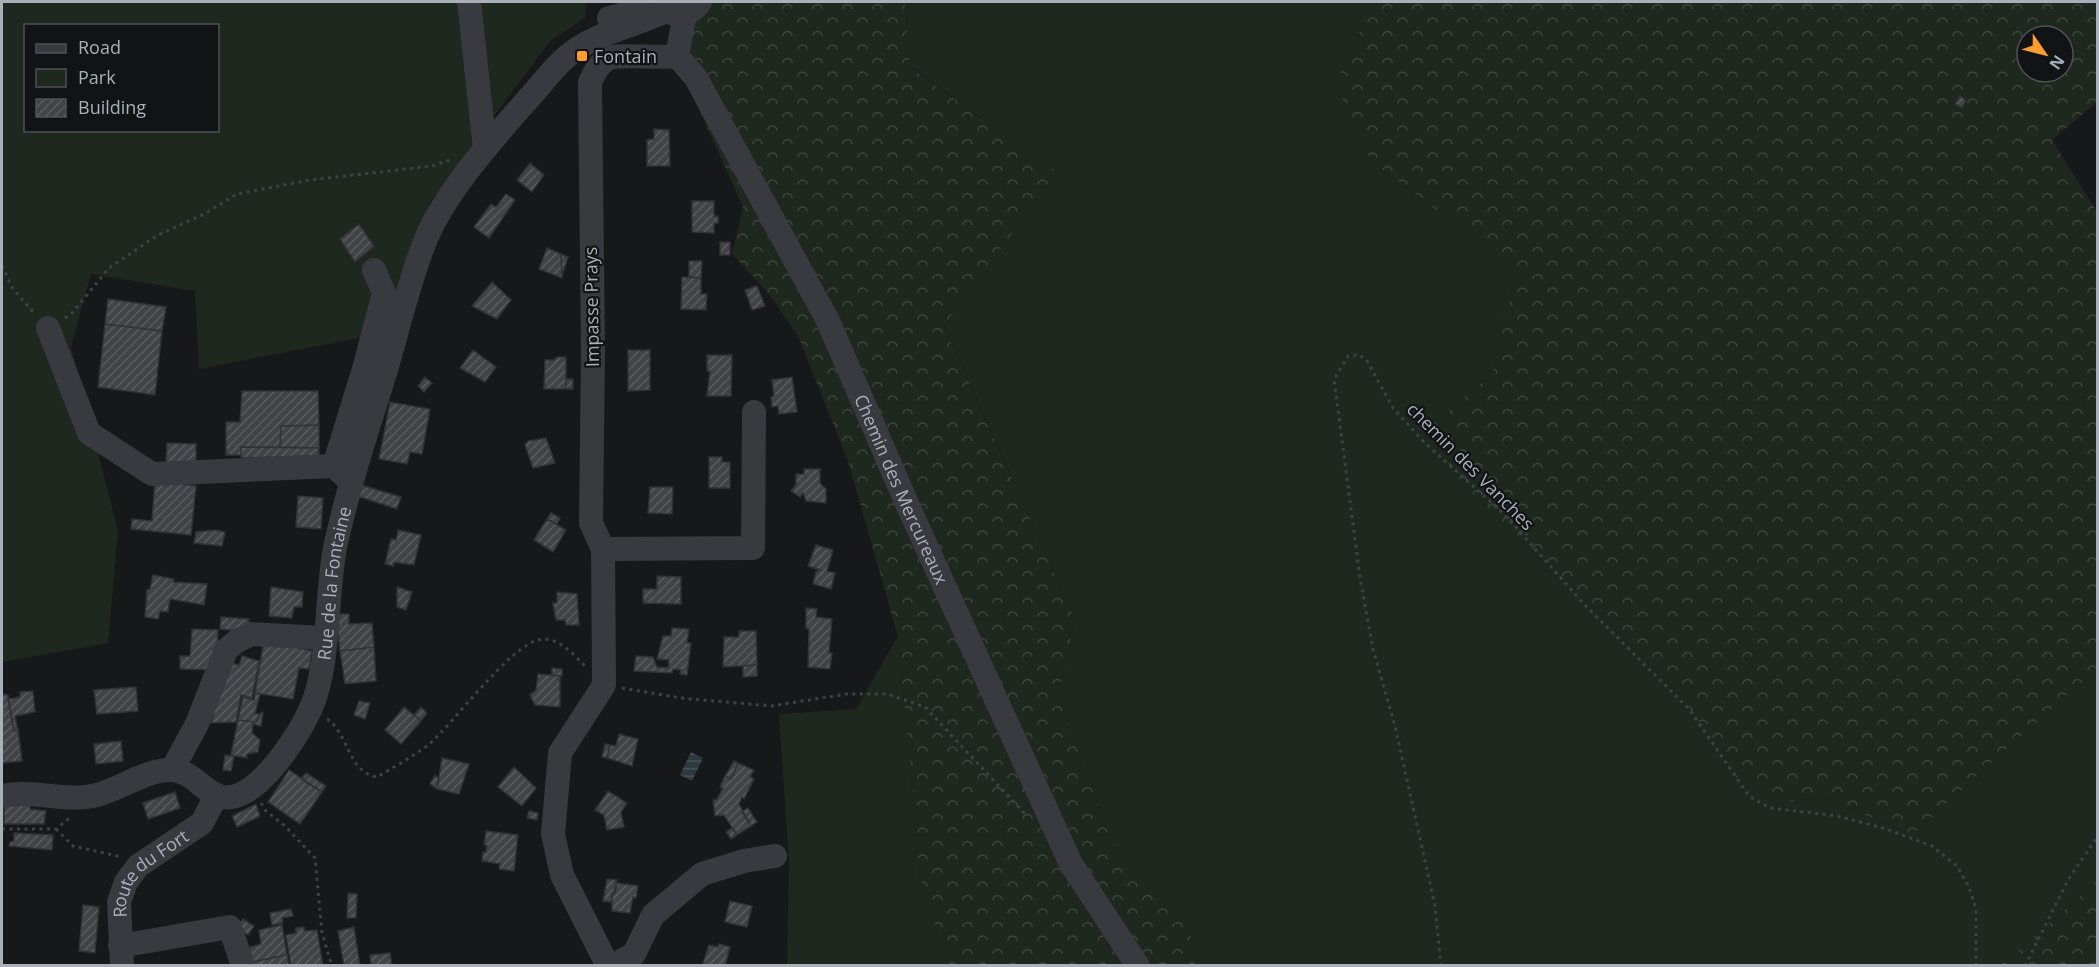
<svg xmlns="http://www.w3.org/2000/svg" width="2099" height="967" font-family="'Open Sans',sans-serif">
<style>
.green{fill:#1f281f;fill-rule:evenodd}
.forest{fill:url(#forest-crowns);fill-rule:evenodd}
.water{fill:url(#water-rules)}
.building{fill:url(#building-hatch);stroke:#313236;stroke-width:1.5}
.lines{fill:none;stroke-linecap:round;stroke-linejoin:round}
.path{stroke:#3e4146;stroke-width:3;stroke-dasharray:3 4.5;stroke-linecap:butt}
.minor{stroke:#383a3f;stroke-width:24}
.poi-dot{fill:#fc9d2d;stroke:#121315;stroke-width:2}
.labels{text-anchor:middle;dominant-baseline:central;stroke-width:4.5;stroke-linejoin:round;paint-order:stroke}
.poi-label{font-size:18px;fill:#a9b0ba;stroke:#121315;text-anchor:start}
.street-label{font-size:18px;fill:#a9b0ba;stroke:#121315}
</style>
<defs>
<pattern id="forest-crowns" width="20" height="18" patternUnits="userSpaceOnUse" patternTransform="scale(1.5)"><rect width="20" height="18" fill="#1f281f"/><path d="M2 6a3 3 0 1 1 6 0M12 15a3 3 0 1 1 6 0" fill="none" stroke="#3d453d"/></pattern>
<pattern id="water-rules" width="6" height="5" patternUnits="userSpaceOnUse" patternTransform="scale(1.5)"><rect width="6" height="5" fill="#2c393f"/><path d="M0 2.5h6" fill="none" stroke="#485359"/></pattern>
<pattern id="building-hatch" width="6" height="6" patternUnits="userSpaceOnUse" patternTransform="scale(1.5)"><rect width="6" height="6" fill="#414347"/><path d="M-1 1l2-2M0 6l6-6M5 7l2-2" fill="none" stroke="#5a5c5f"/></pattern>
</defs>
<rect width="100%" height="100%" fill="#17181a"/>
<path class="green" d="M2 2H586L585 18 551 40 431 201 385 333 199 369 195 291 91 274 71 347 118 531 108 643 2 662ZM26 26H218V130H26Z
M905 2H1372L1371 161 1518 271 1504 317 1493 373 1427 430 1462 484 1654 669 1780 803 1823 797 1912 835 2078 685 2097 678V881L2001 965H1195L1188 923 1118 858 1058 696 1075 619 944 325 1056 172 910 66Z
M898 636 920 878 947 965H787L789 863 779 714 856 709Z"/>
<path class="forest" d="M681 2H905L910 67 1057 172 944 326 1075 619 1058 696 1118 858 1189 923 1195 965H947L920 878 898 636 848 461 798 336 770 295 732 254 743 207 689 87Z
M1372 2H2097V102L2052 140 2097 212V678L2078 685 1912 835 1823 797 1780 803 1736 777 1690 709 1654 669 1462 484 1426 430 1493 373 1504 317 1518 271 1371 161 1336 84ZM2027 36H2063V72H2027Z
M2097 881V965H2001Z"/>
<path class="water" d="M691 752 703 758 692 781 680 775Z"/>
<path class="building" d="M1960 96 1966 100 1962 108 1955 104Z
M654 129 669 130 670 166H647V140L654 139Z
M530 163 544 175 532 192 517 180Z
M506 194 515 200 489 238 474 227 491 204 496 207Z
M692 201H714V216H718V223H714V233L692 232Z
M359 224 374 246 355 262 340 239Z
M720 242H730V255H720Z
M547 248 561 254 562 278 539 269Z
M561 254 568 257 562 276Z
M689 261H702L701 278 689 277Z
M682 277 701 278V294H707L706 310 681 309Z
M492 282 511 300 497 319 472 306Z
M757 286 765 306 752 310 745 290Z
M108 299 166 307 162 331 105 324Z
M105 324 162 331 155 395 98 387Z
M473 350 496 367 485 382 460 368Z
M628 350H650V390L628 391Z
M707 355H732L731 396H707L710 371H707Z
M557 357H566V389H544L545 360H554Z
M425 377 432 383 424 392 418 386Z
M792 377 797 412 779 414 778 406 772 407 771 397 774 396 772 380Z
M566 379H573V389H566Z
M242 391H318L319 425 281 426 280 447H241V455H226V422H240Z
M390 402 430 409 422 454 410 452 407 464 379 459Z
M319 425V448L280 447 281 426Z
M546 438 555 463 533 468 525 445 528 441Z
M167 443 196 444V468L166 464Z
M241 447 319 448V456L241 458Z
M709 457H722V462H730V488H709Z
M804 469H820V483L826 489V503L806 501 803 493 800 497 791 491 796 485V474H804Z
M155 480 196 486 191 535 131 529 132 519 152 521Z
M361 485 401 497 397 509 357 496Z
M650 487H673L672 514 648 513Z
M298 496 323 498 321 529 296 527Z
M551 513 560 518 557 524 547 519Z
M547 519 566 530 553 552 534 540Z
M214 530 225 532 222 546 194 543 196 532Z
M398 530 421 535 414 565 394 562 393 566 385 564 391 539 396 540Z
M816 545 833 550 827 571 835 573 831 589 813 584 816 572 820 570 808 566Z
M153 575 174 579 173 582 207 584 204 605 170 599 168 612 160 611 158 619 145 617 147 590 150 589Z
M657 576 681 577V604L643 603V589H657Z
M271 587 303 592 302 607H294L292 618 269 616Z
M397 587 412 592 406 610 397 607Z
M557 592 577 594 579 625H566L565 620H556L553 603H557Z
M806 608 817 609 816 617 832 619 829 653H832L830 669 808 667 809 629 806 628Z
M336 614H349V624L372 623 374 647 340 651Z
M221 617 249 619 247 632 220 629Z
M672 628 689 629 687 643H691L687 675 680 674 681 670 673 669 672 673 634 671 636 656 653 657 657 667 668 668 669 660 657 659 663 636H671Z
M192 629 218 630 216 670 180 669V656H190Z
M739 631H756L757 665 723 667 724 637H739Z
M264 640 312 651 309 669 299 668 293 699 255 693Z
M374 647 376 681 345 684 340 651Z
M242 656 259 661 252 698 241 695 236 722 211 723 227 662 239 665Z
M757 665V676L743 677V666Z
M552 668 562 669V676L552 675Z
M538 674 560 676V707L535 705 530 695 536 690Z
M136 687 138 711 97 714 94 690Z
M33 691 35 712 15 716 18 730 14 731 8 699 20 697V692Z
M255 693 260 694 255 714H259L257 722 238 720 243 697 254 700Z
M2 694 8 695 14 731 18 730 22 761 2 763Z
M359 701 370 703 365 719 354 715Z
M404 707 421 721 401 744 385 730Z
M421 707 427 713 421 721 414 715Z
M263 712 261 726 253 724 252 733 260 740 258 752 247 754V758L231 755 238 720 257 722 259 714Z
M619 734 638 739 632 766 607 758 610 745 616 746Z
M121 741 123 761 96 764 94 744Z
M605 744 610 745 607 758 602 757Z
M225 755 234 756 231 771 223 770Z
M442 758 469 764 459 794 437 789Z
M734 761 738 763 731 779 725 776Z
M738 763 754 770 750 777 754 779 744 799 742 797 739 804 751 826 737 835 724 815 715 816 713 800 717 799 723 788 720 787 725 776 731 779Z
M514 767 536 788 522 806 498 787Z
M289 770 322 792 300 824 268 802Z
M306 773 326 786 322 792 301 779Z
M435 775 439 779 437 789 430 784Z
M608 791 627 803 621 812 624 827 607 830 604 815 595 810Z
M175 792 180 808 148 819 143 803Z
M256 804 260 816 237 827 232 816Z
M4 805H30V809L46 811 44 824H4Z
M748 808 757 822 751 826 742 812Z
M529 811 538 813 537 820 527 818Z
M732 828 737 835 731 839 726 832Z
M486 831 518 835 514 871 499 869 500 864 482 861 483 852H486L487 846 484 845Z
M14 833 53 835 52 850 9 846 10 842 14 841Z
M607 879 617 880 611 902 603 901Z
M617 883 638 886 636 898 633 897 630 913 612 911V893H615Z
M348 893 357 894 356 918H347Z
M730 901 752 906 747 927 725 922Z
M83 905 99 907 95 953 79 951Z
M291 909 293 916 282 918 283 923 272 925 270 913Z
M243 919 254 926 248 935 237 927Z
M282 925 287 955 247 963 244 949 261 944 259 930Z
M304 927V931L317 930 323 966H291L286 935 296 933V928Z
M354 927 360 966H344L338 931Z
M719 944 730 947 725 966H702L709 945 718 947Z
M390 953 392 966H371L370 955Z
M287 955 289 966H248L247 963Z"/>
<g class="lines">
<path class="path" d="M2 266 13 289 35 314
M65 318 72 313 109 268 158 235 204 214 237 194 310 180 432 166 450 160
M622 688 681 698 771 706 847 694H887L925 707 1026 815
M327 719C350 735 347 772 377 777 394 767 412 757 428 745 455 722 508 648 538 640 557 635 573 654 585 666
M261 803 265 810 285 826 315 858 322 933 332 966
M2 829H56L71 817
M56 829 73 846 122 857
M1441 966 1435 906 1395 726 1373 649 1360 578 1334 379 1348 356 1360 355 1367 361 1393 408 1425 443 1503 513 1584 604 1689 709 1749 796 1770 808 1838 816 1886 829 1932 846 1957 866 1969 887 1976 909V966
M2025 966 2068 880 2098 836"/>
<g class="minor">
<path d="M469 2 485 149"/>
<path d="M658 2C668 19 690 18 700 2"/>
<path d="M609 18 628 13 644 2"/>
<path id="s1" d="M677 56 696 78 828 321 908 506 1071 864 1138 966"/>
<path d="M677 56 685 14"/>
<path d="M48 328 89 433 152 474 334 466 351 482"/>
<path d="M334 466 364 369 384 293 374 270"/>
<path d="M603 549 753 548 754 412"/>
<path d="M172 770 197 724 226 650 237 641 251 634 324 638"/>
<path id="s2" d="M2 796C33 789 65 803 97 795 120 789 146 770 170 770 201 770 209 812 245 792 270 778 299 735 311 708 331 662 325 594 336 543 349 485 368 427 386 370 398 329 408 285 424 244 443 194 493 139 528 99 540 86 551 71 564 59 592 33 633 27 666 11"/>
<path d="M120 946 230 927 243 966"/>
<path id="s3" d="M122 966 119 902 126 882 138 866 202 823 216 796"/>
<path d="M608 966 562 875 553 834 560 753 604 685 603 549 591 523 593 351 590 82C594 74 598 64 607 59 617 53 660 59 677 56"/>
<path d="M613 966 634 954 653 915 702 874 744 861 775 856"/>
</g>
</g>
<rect class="poi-dot" x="576" y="50" width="12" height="12" rx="3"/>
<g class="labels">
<g class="poi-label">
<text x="594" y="56">Fontain</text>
</g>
<g class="street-label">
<text transform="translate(591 307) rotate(-91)">Impasse Prays</text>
<text transform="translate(1471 466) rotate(45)">chemin des Vanches</text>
<text stroke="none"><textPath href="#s1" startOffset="489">Chemin des Mercureaux</textPath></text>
<text stroke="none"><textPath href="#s2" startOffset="492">Rue de la Fontaine</textPath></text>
<text stroke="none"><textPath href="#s3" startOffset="106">Route du Fort</textPath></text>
</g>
</g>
<rect width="2099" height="967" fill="none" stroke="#a9b0ba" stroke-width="6"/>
<rect x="24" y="24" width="195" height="108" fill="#121315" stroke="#4e5257" stroke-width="1.5"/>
<rect x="36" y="44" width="30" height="9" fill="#383a3f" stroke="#4e5257" stroke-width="1.5"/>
<text x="78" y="54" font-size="18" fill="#a9b0ba">Road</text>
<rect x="36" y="69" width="30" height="18" fill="#1f281f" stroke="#4e5257" stroke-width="1.5"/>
<text x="78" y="84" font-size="18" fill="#a9b0ba">Park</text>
<rect x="36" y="99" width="30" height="18" fill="url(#building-hatch)" stroke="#4e5257" stroke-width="1.5"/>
<text x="78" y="114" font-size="18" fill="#a9b0ba">Building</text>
<g transform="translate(2045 54) rotate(125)"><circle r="28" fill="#121315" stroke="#4e5257" stroke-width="1.5"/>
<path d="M0-4.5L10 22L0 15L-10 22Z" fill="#fc9d2d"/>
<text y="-9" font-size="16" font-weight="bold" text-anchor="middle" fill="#a9b0ba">N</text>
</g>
</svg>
